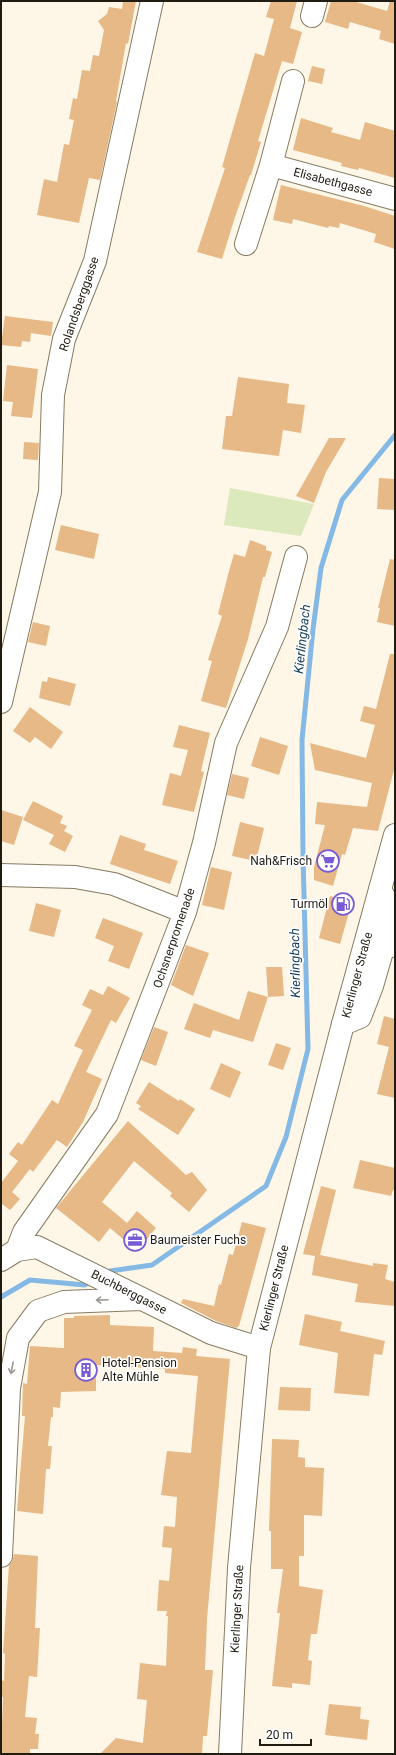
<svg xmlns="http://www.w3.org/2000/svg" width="396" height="1755" font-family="Roboto,sans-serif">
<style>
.green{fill:#dce9bc}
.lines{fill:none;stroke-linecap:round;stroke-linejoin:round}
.stream{stroke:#84b9e5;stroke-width:5}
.building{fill:#e6b987}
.minor-casing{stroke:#877b62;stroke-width:24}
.major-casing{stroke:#877b62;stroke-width:24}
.minor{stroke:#fff;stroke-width:22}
.major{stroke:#fff;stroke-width:22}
.oneway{stroke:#9b9994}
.labels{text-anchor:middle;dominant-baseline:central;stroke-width:3.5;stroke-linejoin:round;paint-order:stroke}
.street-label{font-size:12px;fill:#201c12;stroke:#fff}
.poi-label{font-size:12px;fill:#201c12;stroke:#fff;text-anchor:end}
.water-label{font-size:13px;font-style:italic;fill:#143c59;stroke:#fff}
</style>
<rect width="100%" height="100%" fill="#fef6e6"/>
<path class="green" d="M230 488 314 504 301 536 224 525Z"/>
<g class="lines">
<path class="stream" d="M104 1274 110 1271 152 1265 266 1186 286 1137 308 1049 303 856 302 740 313 629 321 568 342 500 395 435
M1 1297 30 1280 85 1285 91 1281"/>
</g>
<path class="building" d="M123 1H136L128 44 126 43 116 101 117 102 100 180 89 178 79 223 37 215 44 179 57 182 64 144 69 145 74 120 69 119 73 98 77 99 82 70 90 71 93 55 99 56 104 30 98 21 107 14 109 7 122 9Z
M271 1H297L290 28 302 32 293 64 282 61 258 141 261 142 251 175H250L235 217 222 259 197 252 225 168 222 167 255 53 264 56 274 19 266 17Z
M331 1H353L387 11 390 1H395V44L379 39 381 31 350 22 348 29 325 22Z
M312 66 325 69 322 84 308 81Z
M301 118 333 128 331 132 360 140 365 122 395 131V178L359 168 358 170 341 166 342 163 293 150Z
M281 185 364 206 395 216V249L374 242 376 234 340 223 339 228 329 226 328 228 293 219 292 224 273 220Z
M5 316 53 322 51 336 31 333 30 342 22 341 21 347 1 345Z
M7 365 38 369 32 418 11 416 13 402 3 401Z
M238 377 289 384 287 403 305 405 301 433 283 430 279 456 222 449 226 416H232Z
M329 438H346L326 472 314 503 296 496Z
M24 442 39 443 38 460 23 459Z
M379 478 395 479V510L377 509Z
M61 525 99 534 94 559 55 550Z
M250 540 266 546V550L272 552 265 577H263L248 639 226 708 201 701 212 661 208 660 222 616 218 614 229 571 234 554 245 557Z
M390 559 395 560V626L377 622 380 608H378Z
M33 622 50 626 46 646 28 642Z
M390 654H395V766L378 831 353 828 345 855 342 854 333 886 314 880V867L325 825 315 824 317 802 367 807 372 783 315 770 310 743 366 758 375 725 360 721 364 706 376 709Z
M48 677 76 684 70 706 39 698 42 681 47 682Z
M30 707 63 732 51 749 35 737 30 743 13 731Z
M179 725 210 733 201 771 204 772 194 812 162 805 170 773 181 776 188 750 173 747Z
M260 737 288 746 279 775 251 766Z
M232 774 249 778 244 799 227 795Z
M33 801 63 816 60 823 67 826 64 831 73 836 65 852 49 844 54 835 23 820Z
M1 810 23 817 14 845 1 841Z
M240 822 264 828 256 861 232 856Z
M120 835 146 844 144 850 178 861 170 884 110 864Z
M211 867 232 872 224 910 202 905Z
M330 896 352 902 340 944 319 938Z
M36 903 61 910 54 937 29 931Z
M103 918 143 933 129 969 108 961 114 946 95 938Z
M186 945 209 953 193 996 171 985Z
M266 967H282L284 996 268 997Z
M108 986 130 998 116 1023 111 1020 86 1072 102 1079 83 1122 67 1147 57 1140 33 1172 30 1169 12 1192 20 1199 10 1210 2 1204 1 1206V1183L18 1161 9 1154 18 1142 22 1145 52 1100 58 1104 83 1050 74 1046 92 1010 82 1005 90 989 103 995Z
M248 991 268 997 253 1042 213 1030 210 1038 184 1029 194 1003 239 1020Z
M384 1016 395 1019V1098L377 1094 389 1047 377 1044Z
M154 1027 168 1032 156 1066 141 1060Z
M276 1043 291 1048 283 1070 268 1065Z
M221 1063 241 1072 230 1098 210 1089Z
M149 1082 179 1101 180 1099 195 1109 178 1135 138 1109 141 1106 136 1103Z
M128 1121 186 1175 192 1172 207 1190 189 1212 170 1196 172 1193 134 1161 102 1202 127 1223 137 1211 156 1228 137 1251 110 1228 99 1242 56 1208Z
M360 1160 395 1168V1190H393L391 1196 353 1188Z
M321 1186 336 1190 320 1255 373 1266V1263L388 1265 385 1279 395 1282V1306L355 1302 358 1284 312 1275 315 1256 303 1254Z
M242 1222 266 1228 239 1326 236 1328 216 1321 181 1303 183 1299 214 1306 219 1284 221 1285 229 1254 233 1255Z
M305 1314 342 1322 340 1331 385 1341 382 1355 374 1354 369 1396 334 1393 338 1353 299 1345Z
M110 1315V1325L154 1327 153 1351 182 1353 183 1347 197 1349 196 1356 230 1359 207 1619 205 1670H213L207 1736H203L202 1754H100L116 1738 143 1743 147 1700 137 1699 140 1663 166 1666 168 1616H166L167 1611H157L159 1580 169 1581 172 1548 162 1547 164 1526 175 1527 177 1497 161 1495 167 1451 191 1453 198 1376 165 1373V1369L96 1365V1391L61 1392 60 1408 53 1407V1417H51L48 1446H52L50 1469H46L43 1514 17 1511 25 1416H22L23 1383 27 1384 30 1346 64 1348V1318H74V1316Z
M280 1387 311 1388 310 1411 278 1410Z
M272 1439 299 1440 298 1457 305 1458V1467L324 1468 322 1516 304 1515V1556H299V1586L323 1590 317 1634H311L308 1660 312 1661 310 1685 292 1683V1688L272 1686 280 1613H277L283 1569H271V1531H269Z
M14 1554 38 1556 35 1628H40L37 1677 29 1676 25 1717 37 1718 35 1734H39L38 1749H30V1754H1L3 1697H1V1680L4 1681 5 1654 3 1653 9 1565 12 1562Z
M329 1704 361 1707 360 1719 369 1720 367 1740 325 1735Z"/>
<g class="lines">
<g class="minor-casing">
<path id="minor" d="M312 16 316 1
M271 165 395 199
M246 244 271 165 293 81
M1 702 50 492 53 395 64 339 95 261 152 1
M1 875 75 877 114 884 185 912
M380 890 389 905 391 914 383 948
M343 1024 360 1017 372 986 383 948 395 945
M17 1250 24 1232 107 1114 185 912 204 843 226 743 277 627 296 557
M1 1260 17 1250 37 1247 211 1333 259 1348
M1 1556 9 1388 18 1338 38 1311 64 1302 141 1299"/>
</g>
<g class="major-casing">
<path id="major" d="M230 1754 239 1568 259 1348 343 1024 395 835"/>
</g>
<use href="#minor" class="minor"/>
<use href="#major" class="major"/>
</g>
<defs><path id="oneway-shaft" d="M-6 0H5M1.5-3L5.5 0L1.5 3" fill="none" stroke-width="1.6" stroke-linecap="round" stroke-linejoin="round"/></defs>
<g class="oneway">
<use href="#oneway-shaft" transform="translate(102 1300) rotate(178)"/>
<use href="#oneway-shaft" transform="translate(12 1368) rotate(101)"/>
</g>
<defs>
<g id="supermarket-ring" transform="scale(1.15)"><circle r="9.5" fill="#fff" stroke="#785ad4" stroke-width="1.5"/><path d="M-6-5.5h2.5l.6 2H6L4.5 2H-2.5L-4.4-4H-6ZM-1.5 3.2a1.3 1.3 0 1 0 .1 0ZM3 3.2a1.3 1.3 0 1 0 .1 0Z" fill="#785ad4"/></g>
<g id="fuel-ring" transform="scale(1.15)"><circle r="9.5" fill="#fff" stroke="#785ad4" stroke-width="1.5"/><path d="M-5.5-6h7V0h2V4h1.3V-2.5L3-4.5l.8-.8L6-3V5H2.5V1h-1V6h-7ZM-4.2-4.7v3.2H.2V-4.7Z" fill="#785ad4"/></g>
<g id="office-ring" transform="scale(1.15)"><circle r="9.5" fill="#fff" stroke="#785ad4" stroke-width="1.5"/><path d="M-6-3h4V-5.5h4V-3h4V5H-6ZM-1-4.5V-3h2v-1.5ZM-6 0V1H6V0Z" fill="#785ad4"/></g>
<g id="building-ring" transform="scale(1.15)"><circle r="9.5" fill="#fff" stroke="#785ad4" stroke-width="1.5"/><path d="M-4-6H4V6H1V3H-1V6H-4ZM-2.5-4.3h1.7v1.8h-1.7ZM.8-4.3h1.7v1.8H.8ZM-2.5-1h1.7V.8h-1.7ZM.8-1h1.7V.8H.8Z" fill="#785ad4"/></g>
</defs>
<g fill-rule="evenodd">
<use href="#supermarket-ring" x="328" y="861"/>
<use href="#fuel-ring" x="343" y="904"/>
<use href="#office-ring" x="135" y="1240"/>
<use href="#building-ring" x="86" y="1370"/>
</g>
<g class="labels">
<g class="street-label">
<text transform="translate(333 182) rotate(15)">Elisabethgasse</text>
<text transform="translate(79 304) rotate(-71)">Rolandsberggasse</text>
<text transform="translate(174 938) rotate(-71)">Ochsnerpromenade</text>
<text transform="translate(357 975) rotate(-75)">Kierlinger Straße</text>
<text transform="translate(274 1288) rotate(-76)">Kierlinger Straße</text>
<text transform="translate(129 1292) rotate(27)">Buchberggasse</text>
<text transform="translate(237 1609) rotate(-87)">Kierlinger Straße</text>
</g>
<g class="poi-label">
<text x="312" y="861">Nah&amp;Frisch</text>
<text x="328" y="904">Turmöl</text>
<text x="150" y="1240" text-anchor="start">Baumeister Fuchs</text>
<text x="102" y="1363" text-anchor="start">Hotel-Pension<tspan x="102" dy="14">Alte Mühle</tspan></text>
</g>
<g class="water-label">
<text transform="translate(302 639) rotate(-84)">Kierlingbach</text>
<text transform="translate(295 963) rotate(-91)">Kierlingbach</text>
</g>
</g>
<rect width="396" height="1755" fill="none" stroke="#201c12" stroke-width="4"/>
<path d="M260 1739v6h51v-6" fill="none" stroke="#201c12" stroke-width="2"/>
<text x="266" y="1739" font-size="12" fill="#201c12" stroke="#ffffff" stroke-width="3" paint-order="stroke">20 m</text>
</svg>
